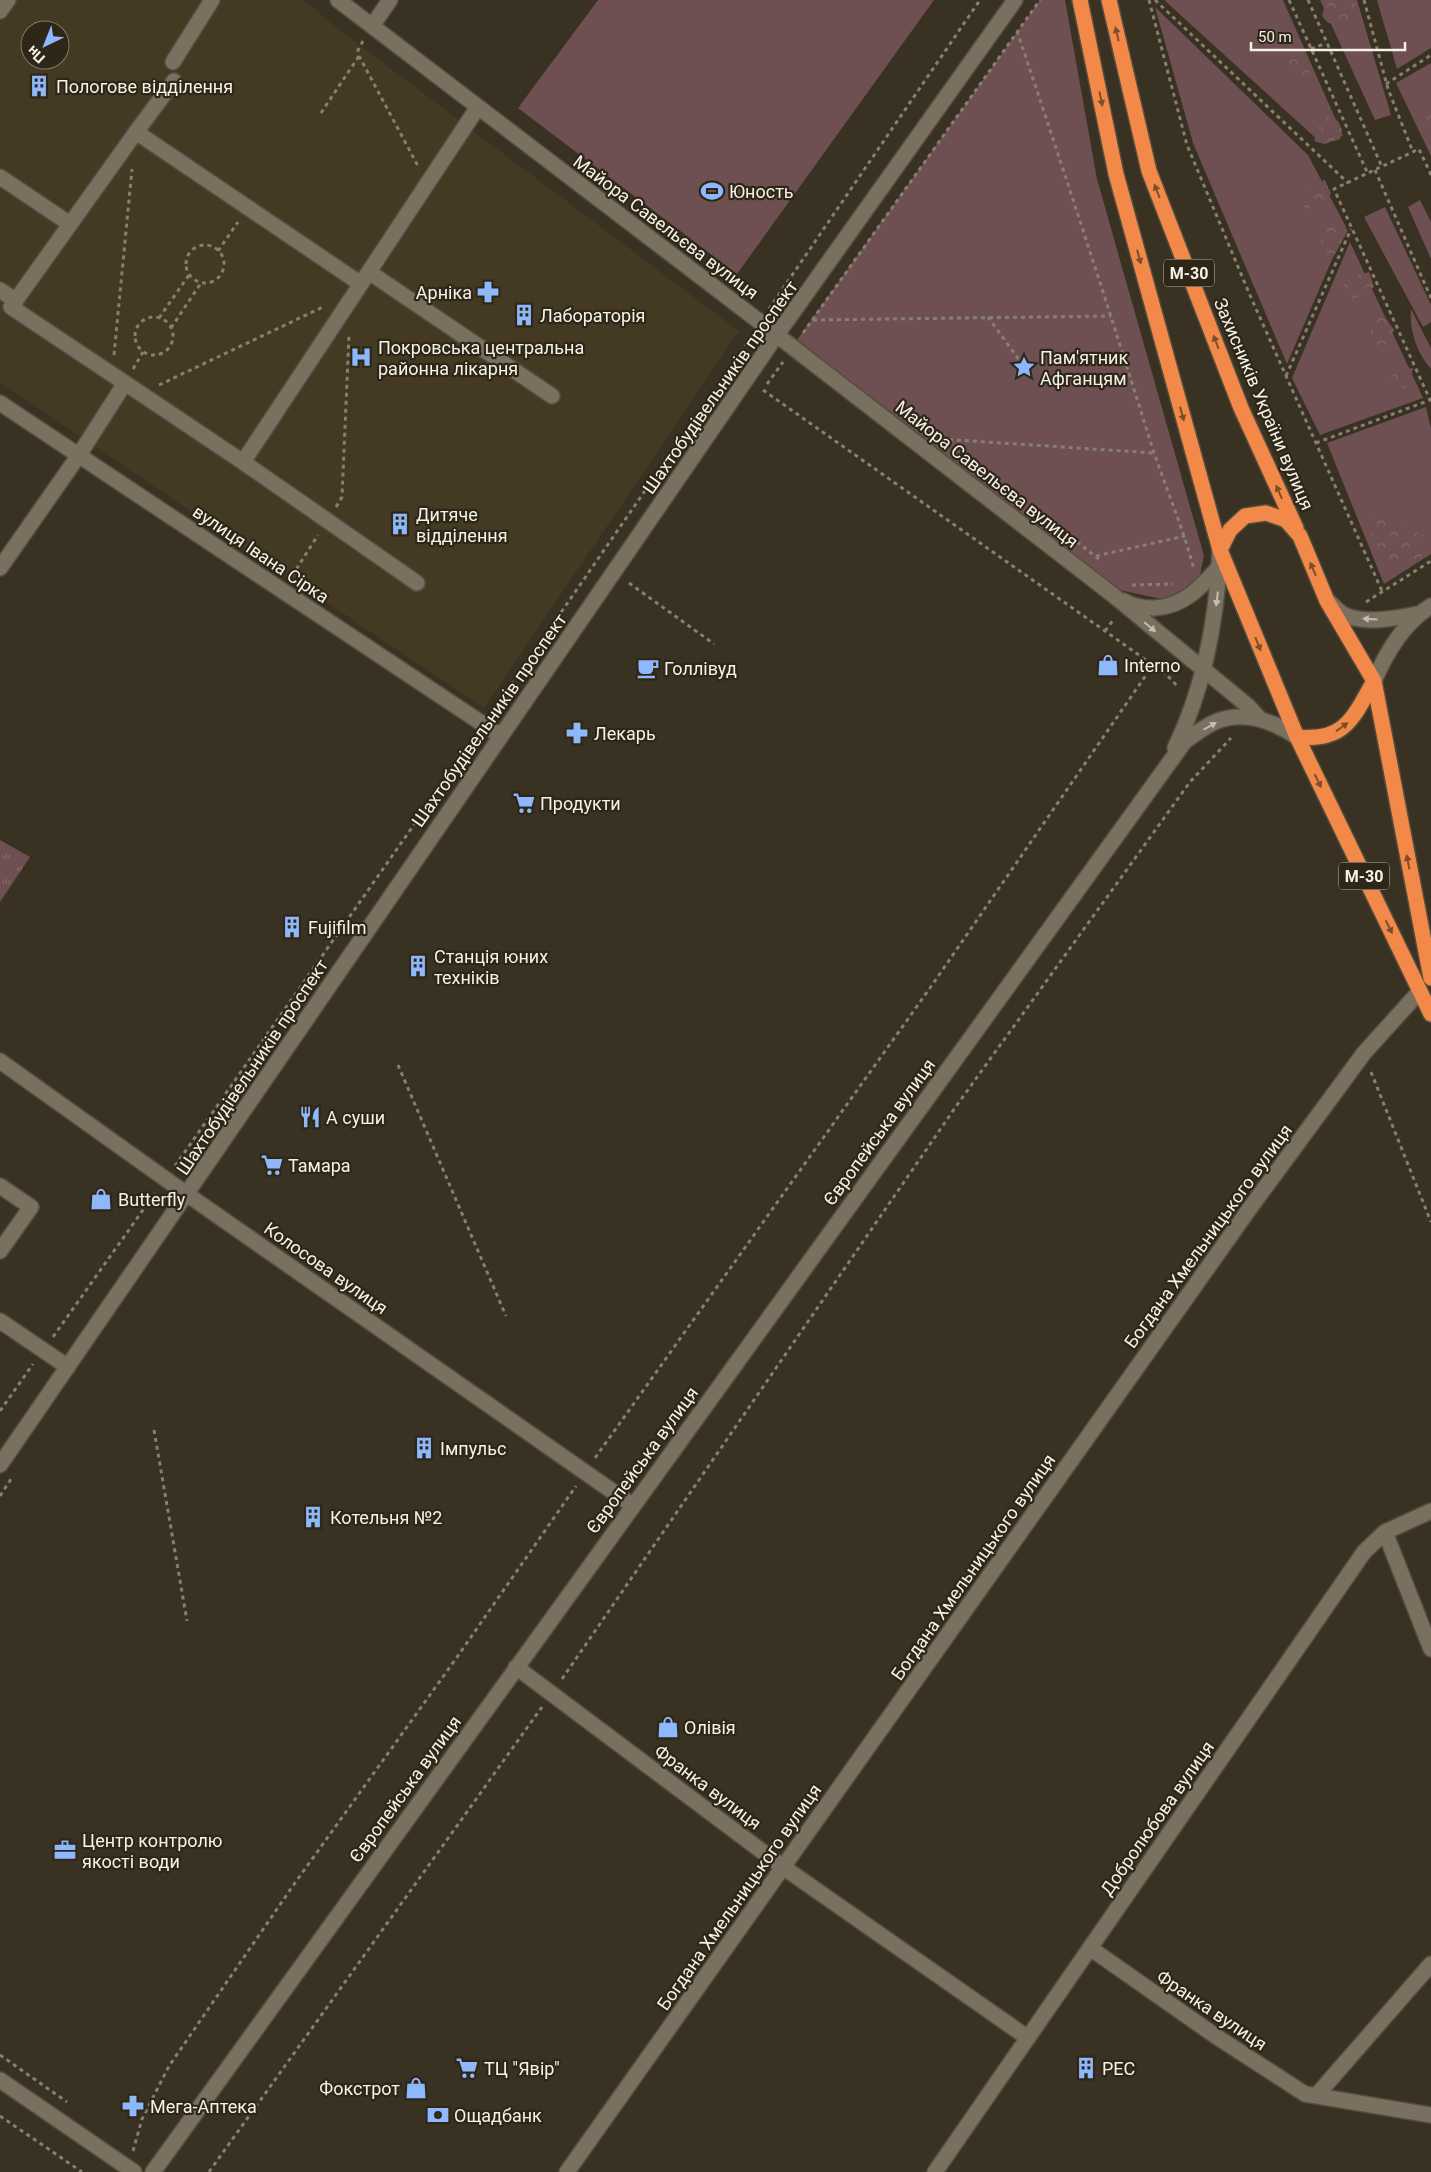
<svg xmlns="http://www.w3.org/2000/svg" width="1431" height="2172" font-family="Roboto,sans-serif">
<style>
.built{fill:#443923;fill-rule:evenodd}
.grass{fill:#6e5052}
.forest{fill:url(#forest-crowns)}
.park{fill:url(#park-tufts)}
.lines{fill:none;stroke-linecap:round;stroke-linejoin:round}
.minor-casing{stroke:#534d3f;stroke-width:18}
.highway-casing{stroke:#534d3f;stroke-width:18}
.path{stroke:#867f72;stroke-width:3;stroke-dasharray:4 4;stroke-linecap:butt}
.minor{stroke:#79705f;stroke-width:15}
.highway{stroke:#f38948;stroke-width:15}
.oneway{fill:#7d4e2b}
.oneway2{fill:#c4beb1}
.labels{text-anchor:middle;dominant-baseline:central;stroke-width:4.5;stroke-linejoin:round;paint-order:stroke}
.shield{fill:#2e2718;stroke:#bab5aa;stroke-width:1}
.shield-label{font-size:16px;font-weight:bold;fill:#f6f2e8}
.poi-label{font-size:18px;fill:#f6f2e8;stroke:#2e2718;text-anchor:start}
.street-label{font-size:18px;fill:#f6f2e8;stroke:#2e2718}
</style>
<defs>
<pattern id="forest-crowns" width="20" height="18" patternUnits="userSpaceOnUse" patternTransform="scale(1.25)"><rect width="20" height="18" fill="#6e5052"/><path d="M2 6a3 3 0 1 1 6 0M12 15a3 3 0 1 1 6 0" fill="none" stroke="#836a6b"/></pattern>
<pattern id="park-tufts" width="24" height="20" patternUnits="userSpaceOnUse" patternTransform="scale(1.25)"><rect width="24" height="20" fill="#6e5052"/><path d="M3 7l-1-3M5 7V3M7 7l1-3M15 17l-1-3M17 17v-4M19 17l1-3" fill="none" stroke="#836a6b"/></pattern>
</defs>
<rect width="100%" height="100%" fill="#393122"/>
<path class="built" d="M0 0H304L342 32 739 331 484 708 0 383ZM30 30H60V60H30Z"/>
<path class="grass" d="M598 0H934L737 274 518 108Z
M1040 0H1065L1097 179 1204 556 1199 580 1174 598H1156L1106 587 792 347Z
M1164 0H1283L1343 136 1320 142Z
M1320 0H1357L1391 115 1375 120Z
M1377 0H1431V48L1397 69Z
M1155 7 1308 155 1346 227 1287 364 1193 143Z
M1431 63V156L1396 83Z
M1420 200 1431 222V259L1408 207Z
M1385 207 1431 305V322L1423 327 1364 217Z
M1350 242 1423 398 1320 435 1292 378Z
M1411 309 1431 348V369C1417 353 1409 331 1411 309Z
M1426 407 1431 429V554L1384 584 1327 443Z"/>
<path class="forest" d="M1326 0H1355L1356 14 1346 25 1328 23 1322 16Z
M1293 57 1305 60 1310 70 1306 79 1290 80 1283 65Z
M1424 110 1431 113V138L1420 120Z
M1323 115 1338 121 1342 130 1340 139 1324 144 1314 141Z
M1325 180 1331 194 1316 209 1304 207 1306 189Z
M1326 216 1348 230 1334 256 1319 252 1323 225Z
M1369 272 1374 287 1358 297 1344 301 1343 285 1353 277Z
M1385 317 1394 330 1386 343 1381 347 1370 344 1372 319Z
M1413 368C1410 382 1407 392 1391 392L1388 383 1396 370Z
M1374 512 1427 537 1425 555 1397 567 1385 558 1368 529Z"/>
<path class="park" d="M0 840 30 857 0 902Z"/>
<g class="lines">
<g class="minor-casing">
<path id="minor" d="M338 0 760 322 1113 595 1248 706 1260 719
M0 11 8 0
M372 26 390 0
M173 62 212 0
M136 132 174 81
M0 177 70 224
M369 272 552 396
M0 290 16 301
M125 383 11 307 136 132 361 284
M0 403 501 736
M243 462 417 583
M0 568 79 455 125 383 243 462 478 107
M1124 601C1133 607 1144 608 1155 608 1184 606 1200 588 1219 567
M1328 601C1334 606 1340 614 1347 616 1370 624 1395 618 1418 614
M1374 681C1386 653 1405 622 1431 606
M1175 748C1205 686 1217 618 1220 550
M0 1061 188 1195 632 1505
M0 1186 31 1207 0 1251
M0 1321 68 1367
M0 1465 776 336 1015 0
M1385 1532 1431 1649
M516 1667 783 1867 1028 2038
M1090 1948 1217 2037 1305 2094 1431 2115
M0 2080 134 2172
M1316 2096 1431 1964
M153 2172 1185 741C1194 735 1204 727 1215 722 1243 710 1273 721 1297 737
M567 2172 1250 1208 1364 1053 1420 991
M935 2172 1364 1552 1385 1532 1431 1511"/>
</g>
<g class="highway-casing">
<path id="highway" d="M1080 0 1116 174 1220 550 1297 737 1431 1014
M1109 0 1149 171 1241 408 1296 528
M1220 550 1230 530 1245 516 1266 513 1286 520 1300 536 1327 601 1374 681 1431 978
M1297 737C1345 742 1353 718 1374 681"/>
</g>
<path class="path" d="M1149 0 1187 145 1249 293 1382 591
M1155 0 1348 183
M1289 0 1368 174
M1308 0 1382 167
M1364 0 1388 89 1413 152
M1017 31C1062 165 1106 299 1148 434 1162 480 1182 523 1194 570
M363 41 358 50 359 56 418 166
M1311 49 1326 43
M1386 84 1431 55
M321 113 359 56
M1375 170 1431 298
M1431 175 1419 149 1334 189 1431 402
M186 264a19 19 0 1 1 38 0a19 19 0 1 1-38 0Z
M218 251 238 222
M769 309 980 0
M988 317 1024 367
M135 336a19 19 0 1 1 38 0a19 19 0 1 1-38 0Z
M159 318 189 275
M813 320 1111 316
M171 328 201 283
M803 333 1040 0
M114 355 132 169
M736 359 752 335
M133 369 143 352
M1286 376 1351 229
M767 384 783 362
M159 385 325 306
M763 390 1105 631 1167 675 1178 687
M941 439 1154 453
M1316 443 1430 400
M336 507 342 497 349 335
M1058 527 1100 560
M1096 556 1185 536
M292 576 318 535
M629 583 714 644
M1132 585 1173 584
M1366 602 1431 561
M1105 631 1114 619
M493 711 660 469
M398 1065 506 1316
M1371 1072 1431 1222
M175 1166 474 739
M53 1337 155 1193
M0 1411 33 1364
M154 1430 187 1621
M595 1458 930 988 1153 665
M0 1496 11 1479
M562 1679 957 1105 1190 782 1231 738
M0 2055 67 2102
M0 2116 82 2172
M133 2151 142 2119 169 2066 297 1880 455 1660 576 1486
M209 2172 542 1707"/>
<use href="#minor" class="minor"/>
<use href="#highway" class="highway"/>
</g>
<defs><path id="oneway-solid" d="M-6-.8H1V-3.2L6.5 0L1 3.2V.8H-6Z" transform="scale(1.25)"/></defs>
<g class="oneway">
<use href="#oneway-solid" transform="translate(1117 34) rotate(-103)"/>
<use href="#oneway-solid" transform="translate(1101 99) rotate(78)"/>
<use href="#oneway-solid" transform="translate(1157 191) rotate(-111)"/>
<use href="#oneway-solid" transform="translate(1139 257) rotate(75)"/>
<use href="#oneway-solid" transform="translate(1216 342) rotate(-111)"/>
<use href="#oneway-solid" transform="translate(1182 414) rotate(75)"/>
<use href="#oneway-solid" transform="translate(1279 492) rotate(-114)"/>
<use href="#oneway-solid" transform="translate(1313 569) rotate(-113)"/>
<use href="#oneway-solid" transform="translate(1258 644) rotate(68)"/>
<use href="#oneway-solid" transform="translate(1342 727) rotate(-36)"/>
<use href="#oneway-solid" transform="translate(1318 781) rotate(64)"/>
<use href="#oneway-solid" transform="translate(1408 862) rotate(-101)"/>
<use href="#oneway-solid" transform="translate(1389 927) rotate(64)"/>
</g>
<g class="oneway2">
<use href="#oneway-solid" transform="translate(1217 599) rotate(97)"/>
<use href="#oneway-solid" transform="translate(1370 619) rotate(-177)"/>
<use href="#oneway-solid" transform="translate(1150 627) rotate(40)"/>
<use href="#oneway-solid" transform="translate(1210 726) rotate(-30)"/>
</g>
<defs>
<g id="building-bare" transform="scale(1.725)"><path d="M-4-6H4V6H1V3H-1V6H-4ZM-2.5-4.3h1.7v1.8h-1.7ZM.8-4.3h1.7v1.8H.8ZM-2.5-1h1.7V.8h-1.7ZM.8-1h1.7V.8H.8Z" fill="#8db9fc" stroke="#2e2718" stroke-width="2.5" paint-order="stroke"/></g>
<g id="stadium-bare" transform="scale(1.725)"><path d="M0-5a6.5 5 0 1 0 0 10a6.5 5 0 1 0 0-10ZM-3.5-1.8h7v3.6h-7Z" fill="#8db9fc" stroke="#2e2718" stroke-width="2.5" paint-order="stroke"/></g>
<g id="pharmacy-bare" transform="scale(1.725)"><path d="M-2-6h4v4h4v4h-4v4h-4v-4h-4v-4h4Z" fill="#8db9fc" stroke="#2e2718" stroke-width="2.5" paint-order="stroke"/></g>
<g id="hospital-bare" transform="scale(1.725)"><path d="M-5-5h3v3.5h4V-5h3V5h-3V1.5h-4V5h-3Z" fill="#8db9fc" stroke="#2e2718" stroke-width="2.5" paint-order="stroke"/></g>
<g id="sight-bare" transform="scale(1.725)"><path d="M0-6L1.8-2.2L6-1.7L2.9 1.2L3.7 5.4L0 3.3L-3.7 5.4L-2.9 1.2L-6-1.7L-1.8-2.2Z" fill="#8db9fc" stroke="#2e2718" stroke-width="2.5" paint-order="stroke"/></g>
<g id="shop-bare" transform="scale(1.725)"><path d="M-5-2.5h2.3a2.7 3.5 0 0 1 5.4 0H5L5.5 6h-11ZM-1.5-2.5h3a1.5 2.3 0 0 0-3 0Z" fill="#8db9fc" stroke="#2e2718" stroke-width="2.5" paint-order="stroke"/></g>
<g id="cafe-bare" transform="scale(1.725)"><path d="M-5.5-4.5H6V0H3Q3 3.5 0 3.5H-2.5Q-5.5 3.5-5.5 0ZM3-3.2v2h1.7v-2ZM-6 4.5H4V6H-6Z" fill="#8db9fc" stroke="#2e2718" stroke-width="2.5" paint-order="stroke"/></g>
<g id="supermarket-bare" transform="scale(1.725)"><path d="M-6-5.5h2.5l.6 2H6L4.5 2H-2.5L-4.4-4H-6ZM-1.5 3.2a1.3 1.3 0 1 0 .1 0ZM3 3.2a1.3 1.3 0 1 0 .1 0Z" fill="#8db9fc" stroke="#2e2718" stroke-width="2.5" paint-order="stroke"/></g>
<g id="restaurant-bare" transform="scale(1.725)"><path d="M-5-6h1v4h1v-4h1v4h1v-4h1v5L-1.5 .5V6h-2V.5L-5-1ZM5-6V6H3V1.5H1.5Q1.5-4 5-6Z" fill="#8db9fc" stroke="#2e2718" stroke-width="2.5" paint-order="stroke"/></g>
<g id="office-bare" transform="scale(1.725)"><path d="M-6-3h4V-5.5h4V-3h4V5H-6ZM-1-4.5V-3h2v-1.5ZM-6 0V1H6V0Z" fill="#8db9fc" stroke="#2e2718" stroke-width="2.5" paint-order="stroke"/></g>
<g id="bank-bare" transform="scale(1.725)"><path d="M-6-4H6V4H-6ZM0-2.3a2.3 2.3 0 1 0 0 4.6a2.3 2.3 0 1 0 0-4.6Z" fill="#8db9fc" stroke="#2e2718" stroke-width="2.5" paint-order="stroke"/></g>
</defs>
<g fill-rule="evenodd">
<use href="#building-bare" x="39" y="86"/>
<use href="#stadium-bare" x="712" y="191"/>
<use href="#pharmacy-bare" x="488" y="292"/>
<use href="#building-bare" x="524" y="315"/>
<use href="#hospital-bare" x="361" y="357"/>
<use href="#sight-bare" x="1024" y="367"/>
<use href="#building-bare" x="400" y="524"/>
<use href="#shop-bare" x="1108" y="665"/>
<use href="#cafe-bare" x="648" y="668"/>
<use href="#pharmacy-bare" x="577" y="733"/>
<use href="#supermarket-bare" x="524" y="803"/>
<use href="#building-bare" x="292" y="927"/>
<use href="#building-bare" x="418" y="966"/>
<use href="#restaurant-bare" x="310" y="1117"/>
<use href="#supermarket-bare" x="272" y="1165"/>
<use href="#shop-bare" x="101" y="1199"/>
<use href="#building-bare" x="424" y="1448"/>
<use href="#building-bare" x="313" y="1517"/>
<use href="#shop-bare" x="668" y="1727"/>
<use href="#office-bare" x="65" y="1850"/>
<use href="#supermarket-bare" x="467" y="2068"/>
<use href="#building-bare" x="1086" y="2068"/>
<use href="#shop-bare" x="416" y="2088"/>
<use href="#pharmacy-bare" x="133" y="2106"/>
<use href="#bank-bare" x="438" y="2115"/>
</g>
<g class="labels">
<g class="shield">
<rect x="1164" y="259.5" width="50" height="27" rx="4"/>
<rect x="1339" y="862.5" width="50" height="27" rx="4"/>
</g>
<g class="shield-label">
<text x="1189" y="273">М-30</text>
<text x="1364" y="876">М-30</text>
</g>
<g class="poi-label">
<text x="56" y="86">Пологове відділення</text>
<text x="729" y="191">Юность</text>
<text x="472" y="292" text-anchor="end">Арніка</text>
<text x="540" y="315">Лабораторія</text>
<text x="378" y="347">Покровська центральна<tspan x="378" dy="21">районна лікарня</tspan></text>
<text x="1040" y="357">Пам'ятник<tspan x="1040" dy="21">Афганцям</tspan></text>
<text x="416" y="514">Дитяче<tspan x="416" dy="21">відділення</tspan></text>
<text x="1124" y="665">Interno</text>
<text x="664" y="668">Голлівуд</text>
<text x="594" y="733">Лекарь</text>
<text x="540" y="803">Продукти</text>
<text x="308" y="927">Fujifilm</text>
<text x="434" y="956">Станція юних<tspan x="434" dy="21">техніків</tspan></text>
<text x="326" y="1117">А суши</text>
<text x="288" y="1165">Тамара</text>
<text x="118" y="1199">Butterfly</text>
<text x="440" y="1448">Імпульс</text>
<text x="330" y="1517">Котельня №2</text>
<text x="684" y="1727">Олівія</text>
<text x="82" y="1840">Центр контролю<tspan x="82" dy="21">якості води</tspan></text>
<text x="484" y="2068">ТЦ "Явір"</text>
<text x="1102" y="2068">РЕС</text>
<text x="400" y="2088" text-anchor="end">Фокстрот</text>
<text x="150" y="2106">Мега-Аптека</text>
<text x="454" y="2115">Ощадбанк</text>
</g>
<g class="street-label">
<text transform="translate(666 227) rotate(37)">Майора Савельєва вулиця</text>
<text transform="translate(720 387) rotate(-55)">Шахтобудівельників проспект</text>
<text transform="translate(1264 404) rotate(67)">Захисників України вулиця</text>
<text transform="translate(987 474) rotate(38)">Майора Савельєва вулиця</text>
<text transform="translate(261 554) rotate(34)">вулиця Івана Сірка</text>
<text transform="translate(489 720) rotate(-55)">Шахтобудівельників проспект</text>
<text transform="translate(252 1067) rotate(-56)">Шахтобудівельників проспект</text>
<text transform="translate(879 1132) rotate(-54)">Європейська вулиця</text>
<text transform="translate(1208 1236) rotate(-54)">Богдана Хмельницького вулиця</text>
<text transform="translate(326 1268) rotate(35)">Колосова вулиця</text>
<text transform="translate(642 1460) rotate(-54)">Європейська вулиця</text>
<text transform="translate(973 1567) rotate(-55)">Богдана Хмельницького вулиця</text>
<text transform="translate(708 1787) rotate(37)">Франка вулиця</text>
<text transform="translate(405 1789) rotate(-54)">Європейська вулиця</text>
<text transform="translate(1157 1818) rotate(-55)">Добролюбова вулиця</text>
<text transform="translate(739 1897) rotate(-55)">Богдана Хмельницького вулиця</text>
<text transform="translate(1212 2010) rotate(34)">Франка вулиця</text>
</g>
</g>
<g transform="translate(45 45) rotate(223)"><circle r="24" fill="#2e2718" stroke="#7e786b"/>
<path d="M0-4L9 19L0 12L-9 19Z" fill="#8db9fc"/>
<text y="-8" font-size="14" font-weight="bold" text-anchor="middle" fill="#f6f2e8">Пн</text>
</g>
<path d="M1251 42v8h154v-8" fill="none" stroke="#f6f2e8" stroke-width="2.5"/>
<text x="1258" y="42" font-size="15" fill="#f6f2e8" stroke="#2e2718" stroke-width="4" paint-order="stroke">50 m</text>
</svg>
